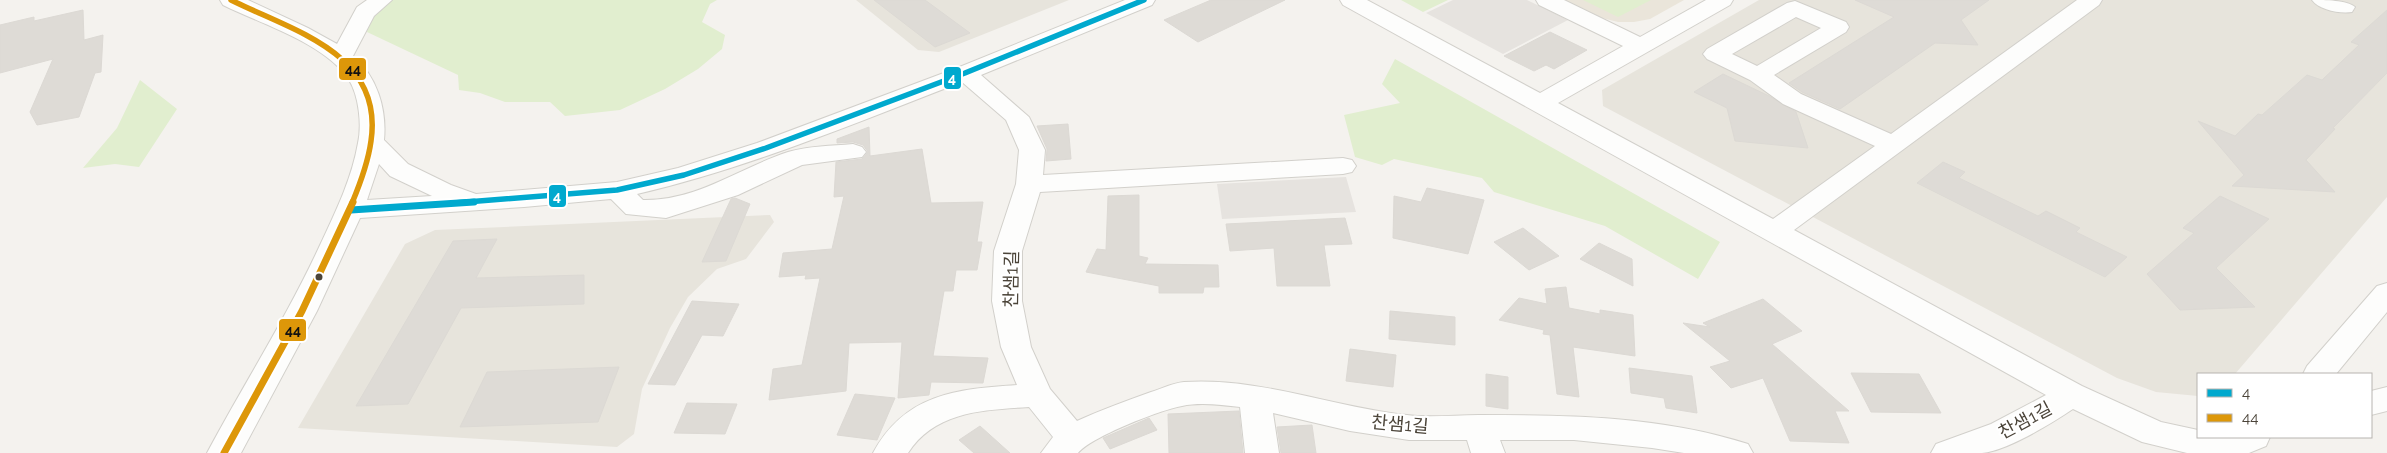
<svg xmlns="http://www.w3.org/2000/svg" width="2387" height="453" font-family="Raleway,'Noto Sans KR',sans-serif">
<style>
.residential{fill:#e7e4dc}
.education{fill:#eae5da}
.green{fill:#e1eecf}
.parking{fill:#e6e3df}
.building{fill:#dedbd6;stroke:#dcd9d4}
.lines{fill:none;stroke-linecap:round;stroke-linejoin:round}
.minor-casing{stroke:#d2d0cb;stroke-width:2}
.minor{fill:#fdfdfc;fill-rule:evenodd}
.bus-1-far1-casing{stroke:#fff;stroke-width:9}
.bus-1-casing{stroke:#fff;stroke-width:11}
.bus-2-far1-casing{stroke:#fff;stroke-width:9}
.bus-2-casing{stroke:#fff;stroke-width:11}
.bus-1-far1{stroke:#00a9ce;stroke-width:5.5}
.bus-1{stroke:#00a9ce;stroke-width:7}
.bus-2-far1{stroke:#dd9709;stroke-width:5.5}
.bus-2{stroke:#dd9709;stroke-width:7}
.bus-dot{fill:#4b4439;stroke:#fff;stroke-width:2}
.labels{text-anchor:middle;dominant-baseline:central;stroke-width:4.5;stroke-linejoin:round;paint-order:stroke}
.street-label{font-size:18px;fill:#4b4439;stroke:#fff}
.line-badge{stroke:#fff;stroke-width:2}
.badge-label{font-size:14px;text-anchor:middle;font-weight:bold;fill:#fff}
.pale-badge-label{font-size:14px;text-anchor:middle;font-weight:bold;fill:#111}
</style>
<rect width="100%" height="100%" fill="#f4f2ee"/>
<path class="residential" d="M856 0H1069L939 52 918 50Z
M1759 0H2387V197L2235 374H2198V396L2156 392 2117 378 1603 106 1602 90Z
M770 215 774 222 746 259 717 269 688 297 670 328 642 389 634 434 617 447 298 428 405 244 435 230Z"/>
<path class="education" d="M1565 0H1684L1650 19 1634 22H1618L1602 18Z"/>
<path class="green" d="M392 0H717L710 4 702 22 725 35 722 49 698 69 665 89 620 110 565 116 550 102H505L480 93 459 90 458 75 367 32 368 21Z
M1401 0H1448L1423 12Z
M1583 0H1651L1618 17Z
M1395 59 1720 242 1698 279 1605 226 1494 192 1482 178 1394 159 1382 165 1355 157 1344 115 1400 103 1382 84Z
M140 80 177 109 139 167 115 164 83 168 117 128Z"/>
<path class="parking" d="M1453 0H1527L1568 20 1503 54 1426 13Z
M1346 177 1356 212 1222 219 1217 184Z"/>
<path class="building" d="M874 0H925L970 33 935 47Z
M1211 0H1285L1198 42 1164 20Z
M1855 0H1989L1961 20 1978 45 1935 43 1840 109 1802 92 1789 83 1894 17Z
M83 10 84 40 103 35 101 72 95 73 79 117 37 125 30 112 53 59 0 73V25L34 17V21Z
M2387 10V73L2333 128 2335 129 2306 160 2335 192 2232 186 2244 175 2198 121 2235 136 2258 114 2262 115 2307 75 2322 80 2359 45 2351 42Z
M1550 32 1587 50 1554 69 1546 65 1534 71 1504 56Z
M1723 74 1769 96 1796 112 1808 148 1735 141 1727 108 1694 92Z
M1068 124 1071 159 1046 161 1047 149 1037 126Z
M869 127 870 156 922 149 931 203 983 202 977 242H982L977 270H956L953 291H944L933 356 988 358 983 383 931 382 929 395 898 398 902 342 849 343 846 391 769 400 773 369 802 365 820 278 805 279 806 275 779 277 783 253 832 249 844 196 834 197 836 162 862 159 868 152 863 145 853 142 837 143V139Z
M1943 162 1965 172 1959 178 2038 216 2046 211 2080 228 2076 232 2127 257 2105 277 1917 183Z
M1427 188 1484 200 1468 254 1393 238 1394 196 1421 202Z
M1139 195V256L1148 258 1145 264 1218 265 1219 287H1204L1203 293H1159V286L1086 272 1097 249 1106 250 1108 196Z
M2220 196 2269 219 2216 268 2255 307 2180 310 2147 274 2194 233 2183 228Z
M735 198 750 204 726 261 702 262 731 199Z
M1345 218 1352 244 1324 245 1330 286H1277L1274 248 1230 251 1226 224Z
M1523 228 1559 256 1529 270 1494 242Z
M497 239 476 278 584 275V304L461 308 408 404 356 406 453 241Z
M1599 243 1632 259 1633 286 1580 259Z
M1566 287 1569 308 1600 314V310L1633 315 1635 356 1573 347 1579 397 1557 394 1550 335 1543 334 1544 330 1499 320 1519 298 1547 304 1545 289Z
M1763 299 1802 331 1772 344 1849 411H1835L1849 443 1790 441 1763 378 1731 388 1710 367 1730 361 1683 323 1710 327 1703 323Z
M692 301 739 304 723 336 702 335 675 385 648 384Z
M1390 311 1455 317V345L1389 339Z
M1350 349 1396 355 1393 387 1346 381Z
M619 367 598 422 460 427 487 372Z
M1629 368 1692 376 1697 413 1666 408 1664 398 1631 393Z
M1851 373 1919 374 1941 413 1871 412Z
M1486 374 1508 377V409L1486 406Z
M855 394 895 398 877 440 837 435Z
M687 403 737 404 725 434 674 433Z
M1239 411 1243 453H1169L1168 414Z
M1149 418 1157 430 1110 449 1103 438Z
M1312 425 1316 453H1281L1277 427Z
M980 426 1010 453H974L959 440Z"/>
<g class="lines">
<g class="minor-casing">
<path id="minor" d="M220 0H248L308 28 337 44 357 7 367 0H392L374 16 353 56C377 76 387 109 384 140L408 164 451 185 476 194 617 182 678 168 757 143 957 68 1125 0H1155L1152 5 981 75 1029 117 1045 150 1043 175 1343 158 1352 160 1356 166 1352 172 1343 174 1040 192 1022 251V301L1031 347 1050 389 1077 421C1101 410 1126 401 1151 392 1161 389 1173 383 1184 382 1260 377 1332 407 1407 415 1430 418 1455 415 1479 415 1569 415 1661 416 1748 444L1753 453H1684L1652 448 1574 440H1500L1505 453H1471L1467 440H1409L1350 431 1273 413 1279 453H1245L1240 407C1222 405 1200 402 1182 406 1160 410 1091 437 1078 453H1041L1053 437 1029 407C984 410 935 411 908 453H873C905 394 956 389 1017 385L1001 347 992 301 994 251 1016 184 1019 150 1006 120 962 82C855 123 749 168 637 194L643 200C697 201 739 168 788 152 808 146 832 146 853 144L862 147 866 152 862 157 802 165 738 195 666 218 626 214 611 199 524 207 360 218 317 311 241 453H207C245 382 288 315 321 243 336 211 352 178 358 143 362 125 359 96 349 80 325 43 261 24 223 5ZM379 164 390 176 432 196 367 200Z
M1340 0H1367L1540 93 1623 46 1539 5 1536 0H1564L1640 37 1706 0H1733L1730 5 1558 103 1773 219 1875 146 1783 104 1750 80 1707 59 1703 54 1707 49 1787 3 1795 1 1846 22 1849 27 1846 32 1774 75 1801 94 1891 134 2077 0H2102L2099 5 1794 230 2082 386 2161 422 2198 430V437H2270L2266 446 2249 453H2187L2142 442 2073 409C2052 423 2007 451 1982 453 1966 453 1948 453 1931 453L1936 444 1991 424 2046 395 1343 5ZM1796 17 1821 28 1757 66 1732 54Z
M2312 0C2325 0 2347 0 2355 7L2352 12C2340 14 2319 10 2312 0Z
M2387 283V312L2336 374H2303L2307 366 2377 286Z
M2387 387V411L2371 415V391Z"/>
</g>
<use href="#minor" class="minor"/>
<g class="bus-1-far1-casing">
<path id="bus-1-far1" d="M454 203 617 190 684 175 766 148 965 73 1144 0"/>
</g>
<g class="bus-1-casing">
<path id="bus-1" d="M351 210 474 202"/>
</g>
<g class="bus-2-far1-casing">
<path id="bus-2-far1" d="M231 0C293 31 384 53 371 141 368 163 360 184 352 203"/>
</g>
<g class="bus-2-casing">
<path id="bus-2" d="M224 453 302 311 353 202"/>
</g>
<use href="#bus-1-far1" class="bus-1-far1"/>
<use href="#bus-1" class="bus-1"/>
<use href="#bus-2-far1" class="bus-2-far1"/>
<use href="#bus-2" class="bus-2"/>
</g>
<circle class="bus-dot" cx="319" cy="277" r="4.5"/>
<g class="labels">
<g class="street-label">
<text transform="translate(1011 279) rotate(-89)">찬샘1길</text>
<text transform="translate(2025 420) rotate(-28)">찬샘1길</text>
<text transform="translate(1400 424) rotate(5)">찬샘1길</text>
</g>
</g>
<g class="line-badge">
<rect x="338" y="57" width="29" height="24" rx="5" fill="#dd9709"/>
<rect x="943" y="66" width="19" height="24" rx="5" fill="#00a9ce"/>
<rect x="548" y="184" width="19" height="24" rx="5" fill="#00a9ce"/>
<rect x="278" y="318" width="29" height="24" rx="5" fill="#dd9709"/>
</g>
<g class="badge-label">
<text x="952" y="83">4</text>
<text x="557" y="201">4</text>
</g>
<g class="pale-badge-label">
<text x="353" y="74">44</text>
<text x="293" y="335">44</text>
</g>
<rect x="2197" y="373" width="175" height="65" fill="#ffffff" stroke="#b7b4b0"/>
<rect x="2207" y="389" width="25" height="8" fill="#00a9ce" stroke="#b7b4b0"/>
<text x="2242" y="398" font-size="15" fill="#4b4439">4</text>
<rect x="2207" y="414" width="25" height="8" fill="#dd9709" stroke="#b7b4b0"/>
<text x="2242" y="423" font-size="15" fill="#4b4439">44</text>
</svg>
